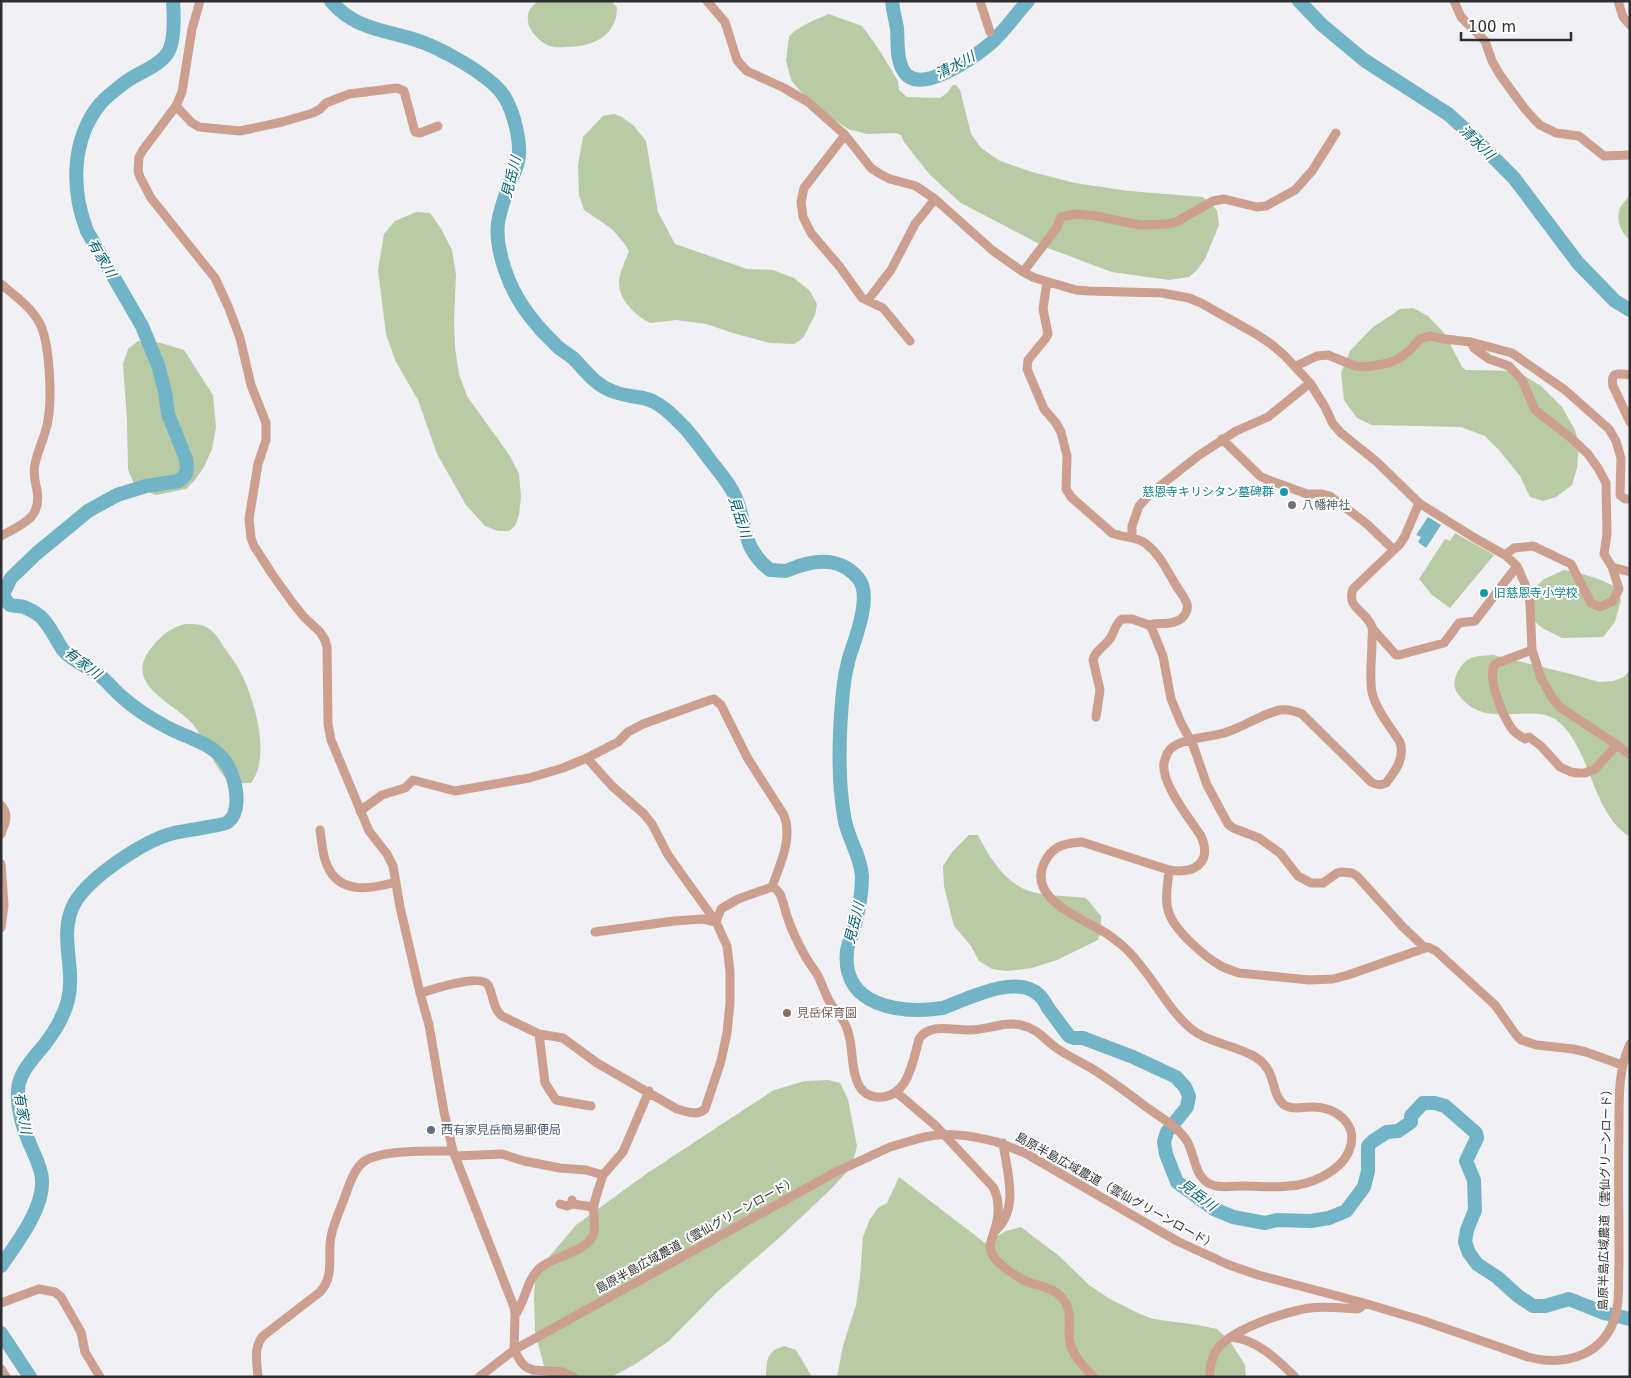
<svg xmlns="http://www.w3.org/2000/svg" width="1631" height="1378" font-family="'DejaVu Sans','Noto Sans JP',sans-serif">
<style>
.green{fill:#b8cba4}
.water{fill:#72b4c7}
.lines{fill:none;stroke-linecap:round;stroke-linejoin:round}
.river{stroke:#72b4c7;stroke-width:14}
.minor{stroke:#cd9f8e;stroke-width:9}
.minor-bridge{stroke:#cd9f8e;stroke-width:9}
.culture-dot{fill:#0f9aa8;stroke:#fff;stroke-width:2}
.worship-dot{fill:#6b7280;stroke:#fff;stroke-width:2}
.education-dot{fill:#8d6e63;stroke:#fff;stroke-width:2}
.service-dot{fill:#5c6f8a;stroke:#fff;stroke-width:2}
.labels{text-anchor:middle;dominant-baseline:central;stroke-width:4;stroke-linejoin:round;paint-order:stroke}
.culture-label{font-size:12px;fill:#0d838f;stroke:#fff;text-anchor:end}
.worship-label{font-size:12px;fill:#5b616d;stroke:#fff;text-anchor:start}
.education-label{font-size:12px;fill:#785e54;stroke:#fff;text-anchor:start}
.service-label{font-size:12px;fill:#4e5e75;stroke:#fff;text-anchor:start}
.street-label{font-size:12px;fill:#2e2e30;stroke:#fff}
.water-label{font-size:14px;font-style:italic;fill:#006175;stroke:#fff}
</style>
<rect width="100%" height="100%" fill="#f0f0f5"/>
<path class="green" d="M538 1H611L617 7C617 36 593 47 566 47 561 47 555 48 550 46 537 41 522 25 530 9 531 7 536 3 538 1Z
M829 14 862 26 878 48 898 81 899 90 907 97 940 98 947 93 953 85H956L960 90 971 134 981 148 1000 161 1032 172 1075 183 1129 191 1203 197 1217 210 1219 225 1205 259 1197 270 1189 277 1169 280 1112 272 1045 247 961 203 930 175 904 142 901 135 896 133 867 134 848 129 822 111 802 93 791 80 786 61 789 36 796 30 810 22Z
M614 114 622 117 634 126 646 141 658 212 675 244 747 269 773 270 794 278 810 291 817 304 815 315 803 338 794 344 770 343 733 333 706 324 676 320 650 323C634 315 618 299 619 281 619 274 626 259 629 251L624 243 612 229 584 210 579 195 578 165 583 137 603 116Z
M1630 195V240C1620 232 1616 220 1620 208 1622 204 1627 199 1630 195Z
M416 212 430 213 440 227 452 250 456 275 454 320 455 348 459 374 467 396 510 456 519 474 521 497 519 515 515 526 509 531H498L485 526 466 505 437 454 418 400 395 360 386 334 378 270 384 234 395 221Z
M1413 308 1428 316 1445 334 1462 367 1466 370 1517 371 1541 386 1562 407 1575 430 1579 445 1577 468 1572 485 1556 497 1543 501 1530 497 1520 476 1499 450 1485 436 1461 427 1372 425 1357 418 1344 400 1341 373 1350 351 1372 328 1400 309Z
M138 341 161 343 184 350 213 395 216 427 212 449 204 467 194 481 186 489 156 495 135 487 128 469 127 420 123 364 128 349Z
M1455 533 1494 555 1450 608 1432 595 1419 579 1445 539 1450 541Z
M1564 570C1583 574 1600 578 1617 588L1621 600 1615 622 1603 637 1562 638 1542 628 1529 616 1531 591 1544 579Z
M186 624C196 624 203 624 211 630 216 634 220 641 223 646 230 655 237 665 242 675 255 702 271 757 251 783 246 783 237 784 232 782 216 776 204 735 191 722 170 701 122 683 152 647 162 635 171 627 186 624Z
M1493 655 1571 674 1599 682 1613 681 1624 677 1630 670V837C1591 812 1592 751 1559 722 1533 701 1489 730 1462 699 1456 692 1453 688 1455 679 1456 673 1462 664 1467 660 1475 655 1484 656 1493 655Z
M969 835H978C989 857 1006 885 1032 892 1049 896 1069 896 1086 898L1101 916V931L1098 940 1057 960 1032 968 1007 971 992 969 979 961 971 946 954 926 944 886 943 866 953 851Z
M828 1080 840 1083 848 1099 857 1146 852 1166 831 1189 779 1238 717 1292 669 1341 634 1365 611 1377H547L535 1332 534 1297 535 1280 544 1263 576 1225 646 1174 774 1090 805 1081Z
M899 1177 985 1243 1006 1231 1021 1227 1059 1256 1089 1285 1110 1299 1140 1314 1153 1319 1198 1325 1217 1329 1230 1341 1245 1365 1246 1377H837L843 1346 856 1305 860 1277 863 1237 870 1219 879 1207 887 1203Z
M784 1346 796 1350 812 1377H766C767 1359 766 1352 784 1346Z"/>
<path class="water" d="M1428 517 1441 525 1426 548 1418 542 1421 537 1416 535Z"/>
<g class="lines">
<path class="river" d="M331 1C353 28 383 30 413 39 439 47 489 74 504 96 514 112 522 144 518 162 516 170 512 177 509 185 505 196 500 211 498 223 496 239 500 255 505 270 514 298 533 323 554 343 559 349 567 353 573 358 586 371 594 384 612 391 623 396 635 396 647 399 660 403 670 413 679 422 691 433 700 447 710 460 718 471 729 482 735 496 748 525 740 546 770 570 775 570 781 571 785 571 790 570 795 567 799 566 821 559 842 559 858 578 873 595 855 639 849 658 846 669 844 680 843 691 839 732 837 775 844 816 847 838 861 855 862 877 862 896 858 914 853 932 851 938 848 944 847 951 841 1007 901 1014 943 1008 967 999 1017 973 1039 995 1043 998 1046 1004 1048 1008 1055 1017 1062 1027 1069 1036L1074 1038H1083L1133 1057 1176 1077 1185 1087 1189 1096 1187 1107 1167 1132 1164 1142 1166 1154 1177 1182 1214 1209 1233 1217 1265 1223 1277 1220 1311 1221 1329 1218 1346 1211 1364 1187 1368 1171V1146L1373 1141 1387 1132 1398 1131 1411 1122V1116L1423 1103H1435L1445 1106 1476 1133 1477 1138 1466 1161 1474 1180 1475 1210 1467 1230 1465 1242 1469 1253 1477 1264 1497 1277 1518 1296 1533 1306H1545L1569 1299 1604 1313 1630 1319
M892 1C893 10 895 19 897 28 898 41 896 58 903 70 918 98 974 57 990 44 1004 32 1015 15 1028 1
M1299 1 1321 24 1364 60 1448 114 1467 131 1514 178 1578 263 1615 301 1630 310
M1 1266C17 1243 44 1208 42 1180 42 1170 36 1158 32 1149 24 1131 17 1112 18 1091 18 1073 34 1058 45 1044 55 1031 64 1016 68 1000 76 968 58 935 74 904 89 877 145 840 174 833 182 831 225 825 228 822 240 813 237 790 233 778 222 742 192 742 163 725 148 717 133 707 121 696 113 689 106 680 98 674 87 666 72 661 63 650 55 639 51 626 40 616 36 613 29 609 24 607 20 606 14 606 10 605 9 604 5 599 4 598V592L11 578 37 553 88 511 117 495 146 486 179 481 186 474 187 467 186 459 168 414 165 392 158 365 142 326 87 231C71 190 71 140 100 104 106 97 115 90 123 84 136 73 157 68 167 54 175 43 174 15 173 1
M1 1333 30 1377"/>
<path class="minor" d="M200 1 192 29 182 92 176 106 143 150 139 157 138 171 140 177 151 198 215 278 228 306 240 338 251 385 266 423V440L258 464 249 519 251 538 254 546 272 574 292 602 304 617 320 632 325 640 327 647 328 724 331 740 369 831 387 854 393 866 400 907 420 993 429 1025 444 1112 453 1151 514 1307 515 1315 514 1350 521 1362 526 1367 533 1370 562 1372 574 1377
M707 1 725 22 737 60 742 66 747 71 784 88 808 102 845 135 871 168 880 174 890 179 916 186 935 199 992 250 1023 272 1035 278 1076 290 1089 291 1162 293 1189 298 1201 303 1256 334 1271 344 1285 356 1310 383 1325 407 1333 424 1341 433 1377 462 1419 503 1473 537 1505 555 1517 566 1528 591 1530 604 1532 650 1541 678 1553 699 1561 708 1617 745 1630 755
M980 1 990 32
M1454 1 1461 17 1485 41 1492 61 1500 75 1525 109 1534 119 1540 125 1556 133 1579 136 1604 156 1630 155
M1618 1 1623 17 1630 25
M176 106 191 122 199 127 240 131 282 122 313 113 320 109 326 103 349 94 397 88 404 91 415 132 420 133 438 126
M845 135 804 188 801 202 803 217 811 233 840 267 862 298 883 308 910 341
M1023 272 1056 229 1061 217 1076 214 1096 216 1140 225 1167 224 1176 222 1213 201 1224 199 1257 207 1266 206 1295 190 1312 171 1336 133
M1047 282 1043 309 1048 334 1046 338 1028 360 1027 369 1044 409 1056 423 1061 432 1067 456 1066 489 1071 497 1112 533C1123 538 1135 536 1145 543 1161 555 1167 571 1177 587 1180 592 1185 598 1187 604 1188 609 1186 614 1182 618 1173 626 1159 622 1149 625L1152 629 1163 656 1171 699 1181 723 1193 745 1207 785 1228 824 1233 828 1259 838 1280 853 1298 876 1311 883H1323L1337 873 1341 872 1352 873 1357 876 1403 927 1424 947
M1 284C14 295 30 306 39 322 50 341 52 398 48 420 46 435 38 449 35 464 33 472 35 482 37 490 42 519 22 524 1 536
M868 300 891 270 915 224 935 199
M1471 342 1474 348 1489 359 1509 366 1522 380 1535 410 1571 438 1588 454 1598 468 1606 483 1607 534 1604 554 1612 567 1630 572
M1296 366 1317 356 1328 355 1355 366 1366 367 1389 363 1400 358 1410 350 1420 339 1430 336 1444 339 1471 342 1512 353 1565 390 1609 429 1616 441 1621 458 1620 495 1625 499H1630
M1630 375C1618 373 1610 372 1613 386L1630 422
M1222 439 1260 476 1266 479 1307 494H1322L1330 496 1367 524 1394 550
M1132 537V526L1139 506 1151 493 1198 456 1236 431 1268 417 1310 383
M1505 555 1514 548 1533 546 1571 564 1591 603 1600 607 1613 601 1619 589 1612 567
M1372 628 1396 655H1399L1444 643 1459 623 1475 621 1517 566
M1532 650 1495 664C1486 677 1503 716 1512 729 1515 733 1520 736 1525 739L1529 737 1541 746 1560 767 1571 772 1579 773H1585L1595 769 1617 745
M1096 717 1100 690 1093 660C1095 650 1106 646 1111 637 1115 630 1116 623 1122 619H1132L1149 625
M1 805C10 816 5 822 1 834
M360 811 382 795 405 788 413 780 455 791 529 778 563 768 587 758 618 742 628 732 643 724 710 700 714 699 721 705 748 759 784 815C793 839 780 864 772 887
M320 830C322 841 322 855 327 865 339 895 371 889 396 882
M1 864 4 905 1 928
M1169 870C1168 884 1164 900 1169 913 1175 931 1205 957 1221 966 1227 969 1233 971 1239 973L1309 980 1333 979 1348 975 1428 947 1436 951 1495 1005 1516 1035 1521 1040 1537 1045 1573 1049 1586 1052 1622 1065
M772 887C783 890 784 910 788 919 792 931 798 943 804 954 808 962 814 969 818 976 822 984 825 993 829 1001 834 1009 842 1017 846 1026 854 1044 850 1064 857 1081 860 1090 867 1096 876 1097 908 1100 913 1061 919 1039 930 1022 954 1031 971 1030 988 1030 1004 1021 1021 1025 1038 1029 1043 1038 1055 1047 1066 1055 1079 1061 1091 1068 1111 1080 1130 1095 1149 1109 1162 1118 1176 1126 1185 1138 1195 1151 1193 1174 1208 1183 1218 1189 1232 1186 1243 1186 1258 1186 1274 1188 1289 1186 1310 1185 1340 1172 1349 1151 1360 1125 1336 1106 1311 1107 1302 1107 1294 1110 1286 1106 1274 1100 1275 1081 1268 1070 1262 1059 1251 1054 1240 1050 1225 1044 1210 1041 1197 1033 1169 1015 1151 971 1124 947 1118 942 1111 936 1104 932 1080 917 1022 897 1047 858 1055 845 1067 843 1082 842L1169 870C1193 874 1213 864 1201 836 1190 819 1161 784 1164 763 1166 755 1168 749 1176 745 1192 736 1211 738 1227 732 1245 726 1262 714 1280 710 1289 709 1295 711 1302 714L1371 782C1376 785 1380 786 1386 783 1396 770 1405 758 1400 742 1391 728 1375 708 1372 692 1369 676 1372 658 1372 642 1372 637 1373 631 1372 627 1366 610 1346 609 1353 589L1400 544 1405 536 1419 503
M716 922 721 909 738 899 772 887
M595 932 674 921 703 919 716 922
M420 993C432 990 480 973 488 985 494 995 492 1008 502 1016L539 1034 563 1038 597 1063 677 1109C687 1112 697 1116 705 1109L721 1061 727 1033 730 1003V972L727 946 716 922 668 855 652 824 644 814 612 786 587 758
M539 1034 545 1083 556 1100 591 1106
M896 1092 936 1126 993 1187C1000 1200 999 1217 994 1232 992 1239 988 1246 992 1254 997 1264 1018 1278 1028 1282 1041 1287 1053 1287 1062 1298 1074 1311 1067 1327 1070 1342 1073 1357 1084 1367 1094 1377
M997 1142 1025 1153 1177 1241 1229 1265 1258 1275 1364 1303 1424 1321 1528 1357C1566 1367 1605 1355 1616 1314 1620 1298 1618 1280 1619 1264 1619 1218 1618 1173 1619 1127 1619 1099 1618 1070 1630 1044
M455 1156 502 1154 524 1161 560 1168 586 1170 603 1175 623 1152 649 1091
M572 1200 573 1204 593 1207
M560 1204 567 1206 573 1204
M995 1231C1020 1209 1007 1172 1003 1143
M1 1303 39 1289 55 1292 61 1297 81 1332 85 1352 100 1377
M515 1315C526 1301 526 1279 541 1267 554 1257 584 1251 591 1239 598 1228 592 1217 594 1205 596 1195 600 1185 603 1175
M1231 1337C1256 1339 1278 1360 1295 1377
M1 1369 6 1377
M258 1377C257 1362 253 1348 263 1336L320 1292C333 1278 329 1261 330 1244 331 1229 337 1218 342 1204 348 1190 351 1174 362 1163 377 1149 433 1151 453 1151
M479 1377 514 1350 834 1173 890 1147 917 1139
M1210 1377C1209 1364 1214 1350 1224 1342 1242 1327 1277 1315 1299 1310 1318 1305 1339 1308 1358 1309L1361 1307 1364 1303"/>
<path class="minor-bridge" d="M917 1139C944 1131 969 1135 997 1142"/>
</g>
<g class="culture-dot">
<circle cx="1284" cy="492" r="5"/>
<circle cx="1484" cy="593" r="5"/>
</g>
<circle class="worship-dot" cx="1292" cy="505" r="5"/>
<circle class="education-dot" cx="787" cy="1013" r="5"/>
<circle class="service-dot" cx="431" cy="1130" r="5"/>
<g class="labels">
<g class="culture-label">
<text x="1274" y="492">慈恩寺キリシタン墓碑群</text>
<text x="1494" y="593" text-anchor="start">旧慈恩寺小学校</text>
</g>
<g class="worship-label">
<text x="1302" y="505">八幡神社</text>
</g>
<g class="education-label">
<text x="797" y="1013">見岳保育園</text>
</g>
<g class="service-label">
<text x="441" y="1130">西有家見岳簡易郵便局</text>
</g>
<g class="street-label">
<text transform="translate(1116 1191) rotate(29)">島原半島広域農道（雲仙グリーンロード）</text>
<text transform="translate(1605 1197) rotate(-89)">島原半島広域農道（雲仙グリーンロード）</text>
<text transform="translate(696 1235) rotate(-29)">島原半島広域農道（雲仙グリーンロード）</text>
</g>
<g class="water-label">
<text transform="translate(955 65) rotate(-28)">清水川</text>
<text transform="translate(1477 142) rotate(44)">清水川</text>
<text transform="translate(511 177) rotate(-76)">見岳川</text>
<text transform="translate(102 258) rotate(60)">有家川</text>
<text transform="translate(740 517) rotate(72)">見岳川</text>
<text transform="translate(83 663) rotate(37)">有家川</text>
<text transform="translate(854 923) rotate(-76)">見岳川</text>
<text transform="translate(23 1113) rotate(80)">有家川</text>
<text transform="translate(1198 1195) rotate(37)">見岳川</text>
</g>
</g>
<rect width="1631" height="1378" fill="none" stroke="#2e2e30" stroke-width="5"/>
<path d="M1461 32v8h110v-8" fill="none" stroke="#2e2e30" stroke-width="2.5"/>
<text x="1468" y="32" font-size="15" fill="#2e2e30" stroke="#ffffff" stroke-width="4" paint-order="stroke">100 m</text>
</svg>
